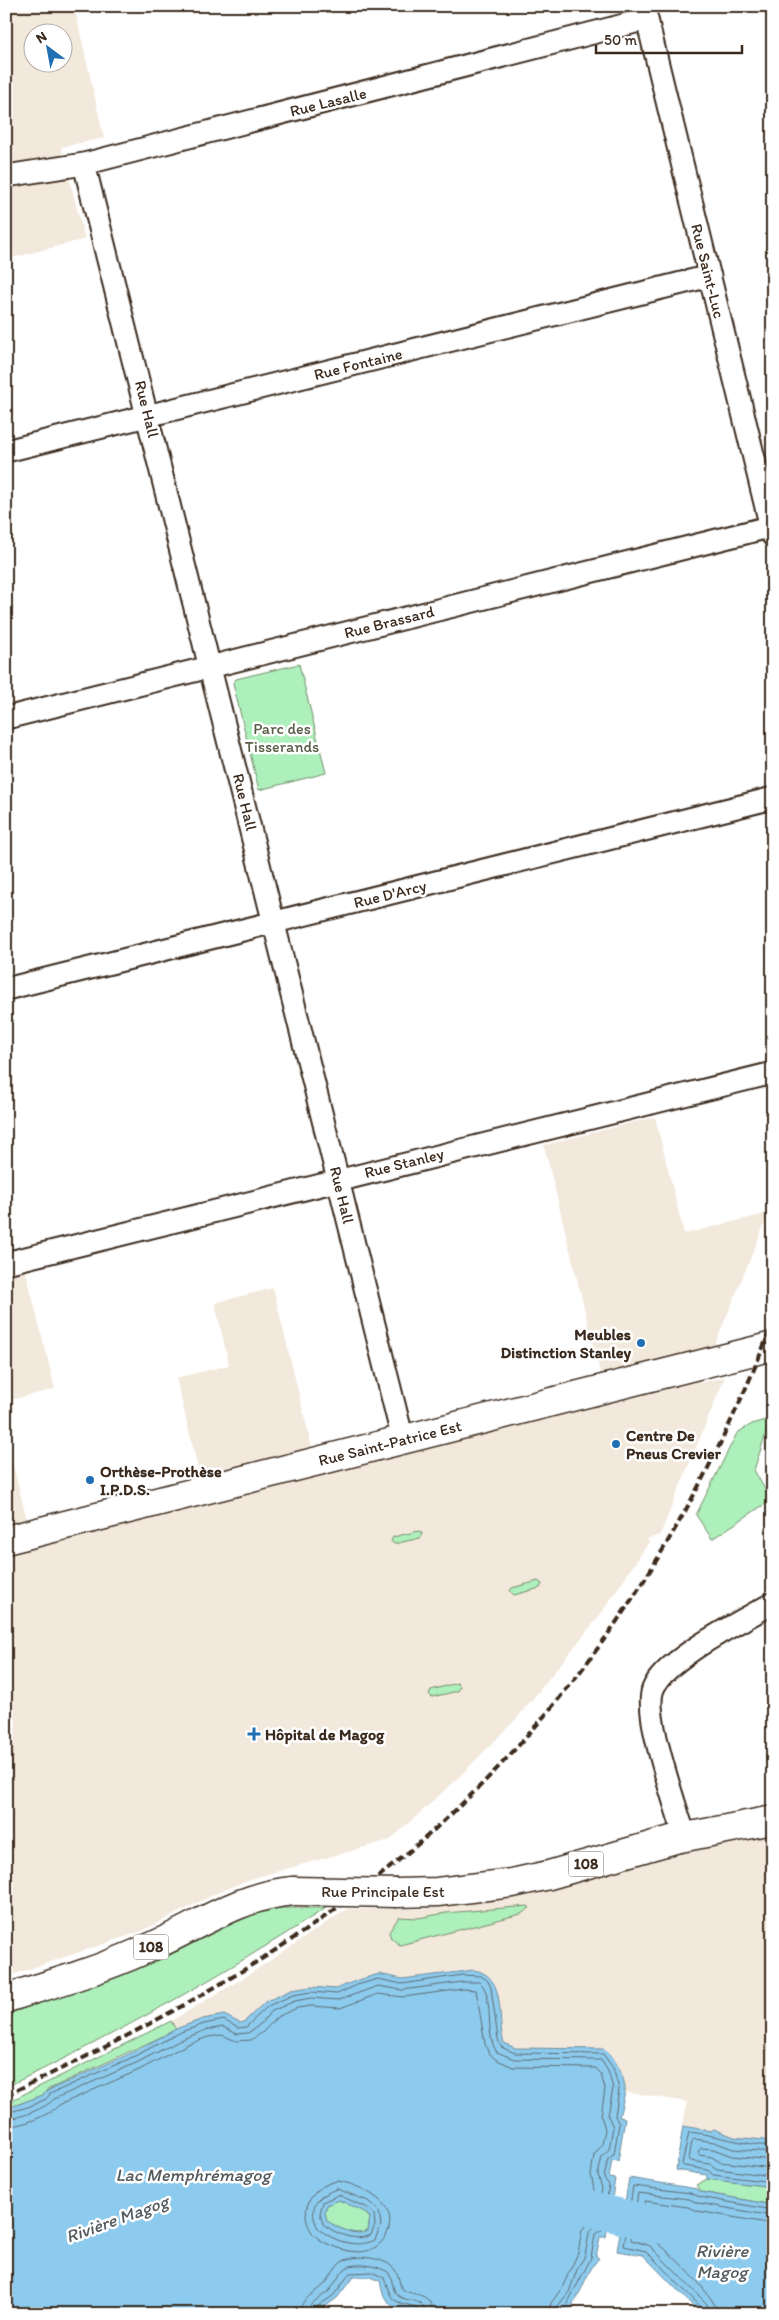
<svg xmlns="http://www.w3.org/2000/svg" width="779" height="2320" font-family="Itim,sans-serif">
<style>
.built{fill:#f2e8db;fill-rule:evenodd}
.green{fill:#adf0bb;stroke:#748d6c}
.water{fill:#8dcbee;stroke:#6c8b9b;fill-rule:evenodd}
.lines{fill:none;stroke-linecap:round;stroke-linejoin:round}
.shore{stroke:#5c6a71;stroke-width:1}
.river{stroke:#8dcbee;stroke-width:35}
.street-casing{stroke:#3b2a1e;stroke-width:25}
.secondary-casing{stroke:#3b2a1e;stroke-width:31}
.primary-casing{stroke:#3b2a1e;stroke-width:31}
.street{stroke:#fff;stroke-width:21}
.secondary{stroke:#fff;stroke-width:28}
.primary{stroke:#fff;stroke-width:28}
.rail{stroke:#3b2a1e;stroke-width:4;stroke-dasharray:8 4;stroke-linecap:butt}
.primary-bridge-casing{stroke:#3b2a1e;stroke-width:31;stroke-linecap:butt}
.primary-bridge{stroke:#fff;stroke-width:28}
.poi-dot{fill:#1f6fb2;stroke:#fff;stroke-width:2}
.labels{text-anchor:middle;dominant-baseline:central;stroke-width:5;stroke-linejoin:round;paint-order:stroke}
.shield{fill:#fff;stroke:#766a62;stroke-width:1}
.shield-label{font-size:15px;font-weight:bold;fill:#3b2a1e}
.street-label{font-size:16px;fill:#3b2a1e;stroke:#fff}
.park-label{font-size:16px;fill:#585c45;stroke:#fff}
.poi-label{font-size:16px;font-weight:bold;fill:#3b2a1e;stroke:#fff;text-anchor:start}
.water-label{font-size:18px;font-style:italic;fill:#545a5c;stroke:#fff}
</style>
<rect width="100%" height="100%" fill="#fff"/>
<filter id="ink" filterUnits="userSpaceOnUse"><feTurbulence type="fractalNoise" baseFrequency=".02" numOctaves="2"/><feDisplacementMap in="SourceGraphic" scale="10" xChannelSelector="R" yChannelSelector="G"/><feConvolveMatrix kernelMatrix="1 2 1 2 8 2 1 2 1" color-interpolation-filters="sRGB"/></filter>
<g filter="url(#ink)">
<path class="built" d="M6 6H74L104 138 61 147 85 239 8 259H6ZM32 32H62V62H32Z
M655 1117 684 1234 769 1213 699 1383 725 1377 660 1535 647 1539 649 1542 600 1615 517 1718 455 1781 390 1840 250 1879 215 1894 142 1931 6 1977V1438L27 1520 200 1476 176 1378 229 1365 215 1303 273 1288 312 1448 601 1376 544 1145Z
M20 1248 55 1389 6 1401V1252Z
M773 1835V2141L734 2137 714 2129 711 2131 683 2126 687 2102 625 2092 620 2071 522 2048 511 2047 504 2043 503 2039 496 1986 492 1979 482 1972 462 1970 402 1979 379 1974 355 1980 336 1989 311 1987 291 1990 274 1997 244 2022 240 2023 231 2017 176 2030 171 2021 247 1976 347 1909H421L527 1896 685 1853Z"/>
<path class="green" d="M299 664 326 773 259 790 233 683 236 679Z
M771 1418 754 1470 771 1500 712 1539 696 1515 737 1433 752 1424Z
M419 1531 422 1533 420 1538 394 1544 391 1541 393 1537Z
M538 1581 542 1584 540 1588 514 1595 510 1591 512 1588Z
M457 1683 460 1686 458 1691 432 1697 429 1694 431 1690Z
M528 1906 530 1908 521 1914 400 1945 391 1938 389 1932 399 1917 418 1918 446 1913Z
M274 1908H326C223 1975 117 2034 6 2087V2020L12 2019 11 2013 130 1972 160 1959 246 1916Z
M171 2021 176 2030 47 2090 43 2095 6 2109V2103Z
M707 2179 773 2187V2205L701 2192 696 2185Z
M339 2200 363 2211 370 2218 368 2231C354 2237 339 2228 327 2221L325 2213 327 2205Z"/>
<path class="water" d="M474 1970C508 1976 496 2019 504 2043L515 2048 604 2049C614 2055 626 2079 625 2091 624 2097 621 2109 619 2117L625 2118 618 2161 612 2160 609 2178 615 2179 606 2237H600L596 2257 599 2258C584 2274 582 2298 565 2314 534 2314 415 2320 394 2307 384 2301 382 2292 380 2281L371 2277H353L337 2298 315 2314H6V2109L43 2095 47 2091 131 2053 178 2028 203 2019 224 2015 240 2023 244 2022 265 2002 291 1990 311 1987 336 1989 355 1981 379 1974 402 1979ZM339 2200 363 2211 370 2217 368 2231C354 2237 339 2228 327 2221L325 2213 327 2205Z
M683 2126 711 2131 714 2129 734 2137 773 2141V2187L707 2179V2175L676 2170Z
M629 2178 697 2189 701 2192 773 2205V2314H701L643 2255 617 2251Z"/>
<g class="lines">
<path class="shore" d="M6 2113 28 2107 46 2099 50 2094 133 2057 181 2032 204 2024 224 2020 238 2028 246 2027 268 2006 293 1995 311 1992 337 1994 357 1985 378 1979 402 1984 462 1975 481 1976 488 1981 491 1988 498 2039 501 2047 515 2053 603 2054 613 2068 619 2089 615 2116 619 2124 614 2154 608 2159 604 2178 609 2185 602 2230 595 2235 591 2258 562 2314
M6 2119C18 2119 46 2108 54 2099L136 2063 185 2038 206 2030 223 2027 237 2034 248 2033 258 2026 272 2011 295 2001 311 1998 339 2000 378 1986 402 1990 462 1982H479C495 1992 484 2036 497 2052L514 2059 601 2060 608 2071 613 2088 608 2116 613 2127 609 2149 602 2157 598 2175 602 2188 596 2225 589 2233 585 2256 578 2267 569 2292 557 2307 556 2314
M6 2127C21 2126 49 2116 59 2105L139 2070 188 2044 208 2037 222 2035 236 2041 251 2040 263 2032 277 2017 297 2008 311 2006 340 2008 378 1994 403 1997 463 1989 476 1990 485 2044 489 2053 495 2059 513 2067 596 2068 601 2074 605 2089 601 2116 605 2129 602 2145 594 2155 591 2174 594 2190 589 2221 582 2230 578 2253 562 2288 551 2303 548 2314
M773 2146C743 2145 717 2135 689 2132L682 2164 684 2166 708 2170 713 2175 773 2182
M773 2152 733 2149 714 2142 694 2139 692 2141 689 2159 691 2161 710 2164 717 2169 773 2176
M773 2160 732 2156 713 2149 701 2148 698 2152 699 2155 712 2157 720 2162 773 2168
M338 2181C353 2183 376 2194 385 2206 397 2223 385 2247 366 2251 351 2255 319 2244 311 2231 297 2208 315 2184 338 2181Z
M337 2189 368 2201 379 2211 381 2225 375 2240C357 2249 332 2241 318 2228 307 2208 317 2195 337 2189Z
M339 2195 365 2207 374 2214 375 2225 371 2235C355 2242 336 2234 323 2224L320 2213 323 2202Z
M300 2314C300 2298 313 2295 324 2285 331 2278 335 2266 343 2261 356 2254 386 2257 395 2270 399 2275 399 2282 401 2288 413 2298 431 2289 433 2314
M307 2314C308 2301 322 2298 330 2290 336 2283 341 2269 350 2266 362 2263 378 2266 388 2272 394 2280 391 2292 400 2297 411 2303 424 2297 425 2314
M313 2314 315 2308 334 2295 350 2273 372 2272 384 2278C393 2303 390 2300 416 2307L419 2314
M704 2314 703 2309 646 2251 624 2246 633 2186 690 2193 700 2197 773 2210
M710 2314 707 2304 650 2246 631 2240 638 2193 689 2199 698 2203 773 2216
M718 2314C717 2297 669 2251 654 2240 650 2237 644 2236 640 2234L645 2201 688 2207 697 2211 773 2224"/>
<path class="river" d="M565 2199 599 2211 669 2228"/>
<g class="street-casing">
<path id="street" d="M644 7 773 536
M84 164 403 1440
M6 176 84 164 647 19
M6 451 710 276
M6 718 773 526
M6 989 773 798
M6 1263 773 1073
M685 1837C676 1806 643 1715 653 1689 664 1659 744 1620 773 1603"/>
</g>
<g class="secondary-casing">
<path id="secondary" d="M6 1540 773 1346"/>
</g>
<g class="primary-casing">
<path id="primary" d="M397 1893 437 1892 512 1883 549 1875 675 1839 773 1820
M6 1998C52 1984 100 1970 144 1950 194 1929 237 1896 293 1891"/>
</g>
<use href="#street" class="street"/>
<use href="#secondary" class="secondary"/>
<use href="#primary" class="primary"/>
<path class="rail" d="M6 2095C163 2022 321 1936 448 1817 598 1677 698 1513 773 1323"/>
<g class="primary-bridge-casing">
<path id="primary-bridge" d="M293 1891 397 1893"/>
</g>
<use href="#primary-bridge" class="primary-bridge"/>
</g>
</g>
<g class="poi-dot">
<circle cx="641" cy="1343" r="5"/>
<circle cx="616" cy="1444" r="5"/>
<circle cx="90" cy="1480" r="5"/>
<path d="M251.5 1726.5h5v5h5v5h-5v5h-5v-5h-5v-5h5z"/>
</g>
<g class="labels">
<g class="shield">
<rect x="568.5" y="1851.5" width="35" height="25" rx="4"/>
<rect x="133.5" y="1934.5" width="35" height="25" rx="4"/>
</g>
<g class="shield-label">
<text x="586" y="1864">108</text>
<text x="151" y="1947">108</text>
</g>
<g class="street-label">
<text transform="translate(328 102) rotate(-14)">Rue Lasalle</text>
<text transform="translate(708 271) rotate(76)">Rue Saint-Luc</text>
<text transform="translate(358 364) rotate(-14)">Rue Fontaine</text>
<text transform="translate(147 409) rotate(76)">Rue Hall</text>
<text transform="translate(389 622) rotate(-14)">Rue Brassard</text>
<text transform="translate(245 802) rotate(76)">Rue Hall</text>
<text transform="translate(390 894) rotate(-14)">Rue D'Arcy</text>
<text transform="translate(404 1163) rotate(-14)">Rue Stanley</text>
<text transform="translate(342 1195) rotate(76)">Rue Hall</text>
<text transform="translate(390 1443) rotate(-14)">Rue Saint-Patrice Est</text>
<text x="383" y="1891">Rue Principale Est</text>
</g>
<g class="park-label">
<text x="282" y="728">Parc des<tspan x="282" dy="18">Tisserands</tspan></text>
</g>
<g class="poi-label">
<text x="631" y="1334" text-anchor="end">Meubles<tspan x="631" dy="18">Distinction Stanley</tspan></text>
<text x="626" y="1435">Centre De<tspan x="626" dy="18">Pneus Crevier</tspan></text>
<text x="100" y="1471">Orthèse-Prothèse<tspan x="100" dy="18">I.P.D.S.</tspan></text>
<text x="265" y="1734">Hôpital de Magog</text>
</g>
<g class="water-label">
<text x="193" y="2175">Lac Memphrémagog</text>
<text transform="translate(117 2219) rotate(-20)">Rivière Magog</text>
<text x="722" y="2251">Rivière<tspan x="722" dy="21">Magog</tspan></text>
</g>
</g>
<rect width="779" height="2320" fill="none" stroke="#fff" stroke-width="25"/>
<rect x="12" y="12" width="754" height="2295" fill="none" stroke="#3b2a1e" stroke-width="2" filter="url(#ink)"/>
<g transform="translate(48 48) rotate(328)"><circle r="24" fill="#ffffff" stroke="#b1aaa5"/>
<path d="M0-4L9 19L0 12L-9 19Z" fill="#1f6fb2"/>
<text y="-8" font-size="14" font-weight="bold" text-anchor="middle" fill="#3b2a1e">N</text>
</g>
<path d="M596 45v8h146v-8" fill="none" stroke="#3b2a1e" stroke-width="2.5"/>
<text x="604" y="45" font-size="15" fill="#3b2a1e" stroke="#ffffff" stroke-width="4" paint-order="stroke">50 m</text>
</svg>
